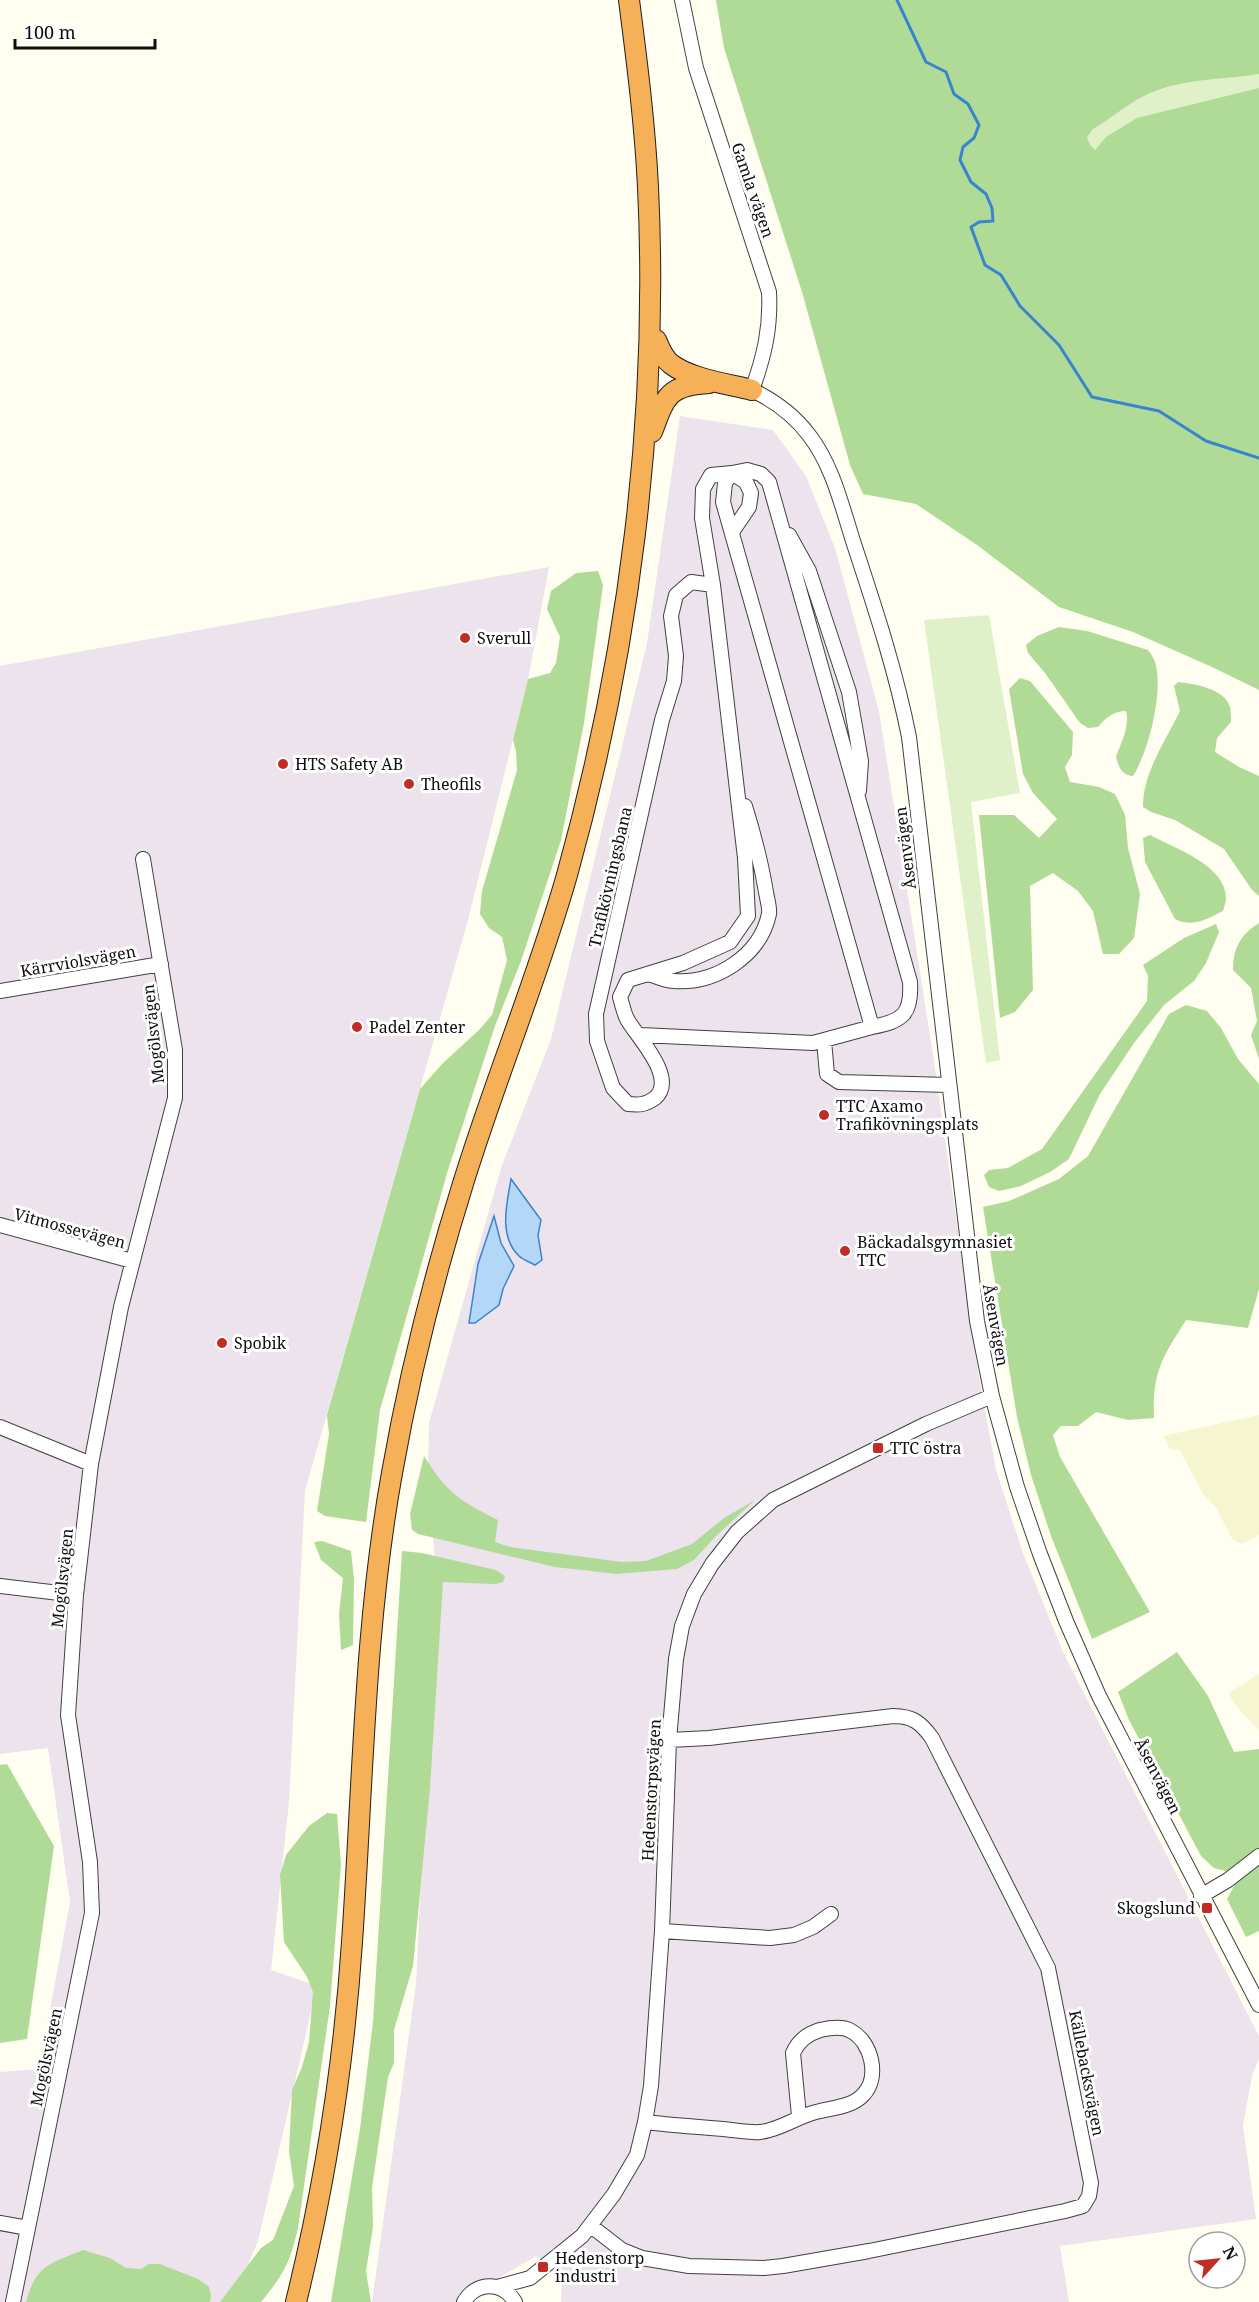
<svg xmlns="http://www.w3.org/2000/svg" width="1259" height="2302" font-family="'Noto Serif',serif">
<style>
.industrial{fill:#ede3ed}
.farmland{fill:#f5f5cf}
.forest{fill:#afdb97}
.pitch{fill:#e0f1ca}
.water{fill:#b4d7f7;stroke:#3984cf;stroke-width:1.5}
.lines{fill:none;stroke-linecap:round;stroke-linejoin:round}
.stream{stroke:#3984cf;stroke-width:3}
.minor-casing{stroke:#414141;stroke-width:16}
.highway-casing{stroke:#1f1f1f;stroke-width:22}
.minor{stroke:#fff;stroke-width:14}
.highway{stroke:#f6b057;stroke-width:20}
.poi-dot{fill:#c12c24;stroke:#fff;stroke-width:2}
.labels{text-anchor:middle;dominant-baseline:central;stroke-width:6;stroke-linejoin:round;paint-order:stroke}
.street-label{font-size:16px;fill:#0e0e0e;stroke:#fff}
.poi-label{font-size:16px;fill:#0e0e0e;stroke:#fff;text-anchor:start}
</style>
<rect width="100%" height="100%" fill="#fffef0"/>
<path class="industrial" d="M680 416 773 430 806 476 835 548 879 711 934 1061 976 1360 996 1470 1023 1553 1063 1652 1259 2036V2059L1252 2076 1243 2126 1256 2219 1060 2246 1069 2302H561L562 2277 536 2256 458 2302H372L416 1984 435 1564 428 1464 429 1423 501 1168 551 1039 647 643Z
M549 567 528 679 467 924 305 1491 289 1802 271 1970 317 1986 258 2241 238 2288 223 2302H0V2072L39 2069 70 1902 48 1748 0 1754V666Z"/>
<path class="farmland" d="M1259 1415V1535L1244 1543H1238L1233 1540 1216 1508 1203 1494 1180 1450 1170 1449 1163 1436Z
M1259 1674V1731L1233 1702 1229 1693Z"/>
<path class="forest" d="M716 0H1259V690L1212 667 1133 632 1059 607 977 545 916 504 863 494 850 465 802 292 724 48Z
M598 571 603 585 584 723 561 840 521 961 495 1026 448 1170 380 1410 366 1522 325 1516 317 1511 329 1434 327 1415 420 1089 443 1063 479 1030 492 1015 507 960 502 937 489 928 480 914 482 891 517 770 516 751 513 740 528 679 550 673 556 663 560 637 547 609 551 591 576 573Z
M1059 627 1087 631 1148 650C1150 653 1154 658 1155 662 1164 690 1149 751 1133 776 1121 775 1119 767 1116 757 1121 743 1130 726 1126 711 1114 711 1105 718 1098 727L1088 728 1080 723 1045 673 1028 653 1026 645 1037 636Z
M1020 678 1030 681 1073 732 1072 755 1065 767 1070 782 1099 787 1115 794 1125 815 1128 848 1140 894 1134 938 1119 954H1103L1093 911 1078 891 1053 873 1030 886 1033 990 1015 1012 1000 1018 979 815H1014L1039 838 1057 819 1033 793 1023 774 1009 689Z
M1178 682C1194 684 1224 688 1230 707 1231 712 1231 718 1231 722L1217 738 1215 752 1239 767 1259 776V896L1252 890 1224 849 1175 820 1151 812 1143 807C1143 772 1165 742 1180 711L1174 686Z
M1150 835C1174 848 1226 865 1226 898 1226 902 1224 907 1223 911 1207 919 1192 928 1175 919L1145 862 1143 838Z
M1259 923V1059L1251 1035 1257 1021 1251 988 1233 970C1233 949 1240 935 1259 923Z
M1216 924 1219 932 1206 963 1194 981 1164 1005 1134 1043 1100 1094 1069 1159 1050 1172 1021 1186 999 1191 989 1187 984 1175 989 1170 1008 1168 1042 1149 1147 1001 1148 976 1143 965 1184 938Z
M1186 1005 1207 1011 1221 1028 1238 1059 1259 1084V1289L1248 1328 1186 1320C1163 1357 1152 1371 1154 1418L1128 1420 1096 1412 1078 1426H1061L1053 1435 1060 1457 1150 1612 1092 1639 1051 1536 1031 1475 1017 1417 983 1207 1009 1201 1059 1179 1088 1156 1169 1014Z
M424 1456C447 1493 460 1501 498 1520L495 1542 510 1547 622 1562 646 1561 692 1544 724 1518 755 1500 715 1537 694 1560 677 1569 617 1574 555 1567 418 1534 412 1530 410 1514Z
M322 1541 351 1551 354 1579 353 1645 341 1650 339 1614 343 1578 321 1560 314 1542Z
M402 1551 422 1553 496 1570 505 1576 503 1582 495 1584 443 1582 430 1788 413 1966 394 2030V2063L388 2077 372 2188 373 2227 366 2271 371 2302H331L360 2129 373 2022Z
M1177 1652 1208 1696 1234 1752 1259 1749V1931L1246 1937 1227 1899 1234 1886 1233 1873 1214 1868 1201 1856 1129 1720 1118 1692Z
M7 1764 54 1846 27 2039 0 2043V1765Z
M327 1813 337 1814 341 1865 330 2006 298 2228C290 2263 284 2274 261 2302H220L261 2248 273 2240 294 2186 289 2151 292 2090 302 2067 309 2042 313 1992 307 1977 284 1942 280 1875 286 1855 309 1826Z
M83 2250 110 2258 126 2268 141 2269 149 2264H160L198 2279 209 2287 211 2295 210 2302H26C36 2265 49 2264 83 2250Z"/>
<path class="pitch" d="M1259 74V88L1137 118 1106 137 1095 150 1090 145 1087 137 1093 129C1110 119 1126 105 1144 96 1179 78 1222 80 1259 74Z
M989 615 1020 793 971 802 1000 1060 986 1063 924 620Z"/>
<path class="water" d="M511 1179 541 1220 538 1235 542 1260 535 1265C530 1262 523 1260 519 1256 498 1236 507 1203 511 1179Z
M494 1216 501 1243 514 1266 503 1289 499 1305 475 1323H469L478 1264Z"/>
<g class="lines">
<path class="stream" d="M897 0 926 62 946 72 954 94 968 104 979 125 974 138 963 147 960 160 971 182 986 194 992 208 993 221 979 222 971 227 985 265 1001 275 1020 306 1059 345 1092 397 1159 411 1206 441 1259 458"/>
<g class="minor-casing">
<path id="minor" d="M682 0 696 68 769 292C771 328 764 357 752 390 775 401 794 415 809 435 833 466 842 507 854 544 875 608 896 671 909 737L977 1321 992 1396 1017 1487 1040 1554 1066 1621 1099 1696 1259 2005
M747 470 761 474 769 482 910 982C912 1014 903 1021 872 1027L723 502 725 483 732 473Z
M789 535 809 571 849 692 861 761 859 791
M713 585 691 582 676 595 671 616 676 656 674 681 662 720 596 1014 597 1041 613 1088 628 1104C640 1105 645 1105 655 1098 678 1078 637 1037 627 1019 624 1013 622 1004 620 997L628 980 683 963 730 942 748 916 745 858 713 585 702 518 703 489 711 475 732 473 746 482 751 493 749 507 732 532
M648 974C656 976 666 981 674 981 716 984 760 956 769 914 770 908 767 899 766 892 761 862 754 835 745 806
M0 991 161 964
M641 1035 813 1043 872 1027
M824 1041 827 1074 839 1082 949 1085
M0 1225 132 1261
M0 1427 91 1464
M0 1586 76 1595
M1201 1896 1228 1880 1259 1856
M662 1931 770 1938 794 1935 813 1927 831 1914
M645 2122C671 2125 697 2127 723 2129 735 2130 749 2133 760 2132 780 2130 796 2117 816 2112 831 2108 852 2107 863 2095 880 2078 872 2042 851 2031 843 2026 829 2028 820 2030 807 2034 798 2041 793 2053L799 2116
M0 2223 28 2228
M591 2226 622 2250 642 2258 689 2266 764 2268 783 2266 869 2251 1065 2211 1083 2206 1089 2196 1091 2183 1048 1968 932 1738C921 1723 913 1716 893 1716L709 1738 669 1740
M497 2287 530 2278 582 2236 614 2194 637 2155 645 2122 651 2086 662 1931 669 1740 676 1659 682 1626 694 1594 712 1564 737 1532 773 1500 926 1424 992 1396
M13 2302 92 1913 90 1862 68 1715 76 1595 91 1464 121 1307 175 1098V1050L143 859
M464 2302C476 2281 503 2281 515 2302"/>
</g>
<g class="highway-casing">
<path id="highway" d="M656 340C660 349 663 358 671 364 690 379 729 384 752 390
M652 432C665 397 668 385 709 383
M296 2302C325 2184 344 2063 352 1942 363 1785 364 1628 392 1473 409 1377 433 1280 462 1187 494 1082 537 980 567 875 629 653 659 418 648 187 645 125 637 62 629 0"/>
</g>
<use href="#minor" class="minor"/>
<use href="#highway" class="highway"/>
</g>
<g class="poi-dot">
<circle cx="465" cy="638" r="6"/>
<circle cx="283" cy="764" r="6"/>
<circle cx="409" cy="784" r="6"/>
<circle cx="357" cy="1027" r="6"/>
<circle cx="824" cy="1115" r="6"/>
<circle cx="845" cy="1251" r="6"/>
<circle cx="222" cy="1343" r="6"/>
<rect x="872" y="1442" width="12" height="12" rx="3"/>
<rect x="1201" y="1902" width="12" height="12" rx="3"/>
<rect x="537" y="2261" width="12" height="12" rx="3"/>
</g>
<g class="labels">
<g class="street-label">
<text transform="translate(753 190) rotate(71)">Gamla vägen</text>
<text transform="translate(905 848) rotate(-97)">Åsenvägen</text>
<text transform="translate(610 877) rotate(-77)">Trafikövningsbana</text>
<text transform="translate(78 961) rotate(-10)">Kärrviolsvägen</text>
<text transform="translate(153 1034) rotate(-96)">Mogölsvägen</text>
<text transform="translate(70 1228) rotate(15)">Vitmossevägen</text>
<text transform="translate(996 1325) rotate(80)">Åsenvägen</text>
<text transform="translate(62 1578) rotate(-84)">Mogölsvägen</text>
<text transform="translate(1158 1776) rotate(63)">Åsenvägen</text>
<text transform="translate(651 1790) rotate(-87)">Hedenstorpsvägen</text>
<text transform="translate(46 2057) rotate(-78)">Mogölsvägen</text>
<text transform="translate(1087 2073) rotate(79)">Källebacksvägen</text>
</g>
<g class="poi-label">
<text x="477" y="638">Sverull</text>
<text x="295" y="764">HTS Safety AB</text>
<text x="421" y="784">Theofils</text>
<text x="369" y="1027">Padel Zenter</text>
<text x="836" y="1106">TTC Axamo<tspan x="836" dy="18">Trafikövningsplats</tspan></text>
<text x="857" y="1242">Bäckadalsgymnasiet<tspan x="857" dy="18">TTC</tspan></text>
<text x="234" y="1343">Spobik</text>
<text x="890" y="1448">TTC östra</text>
<text x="1195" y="1908" text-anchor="end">Skogslund</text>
<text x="555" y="2258">Hedenstorp<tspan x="555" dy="18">industri</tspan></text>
</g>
</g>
<g transform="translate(1217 2260) rotate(63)"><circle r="28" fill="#ffffff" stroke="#9f9f9f" stroke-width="1.5"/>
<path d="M0-4.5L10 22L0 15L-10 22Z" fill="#c12c24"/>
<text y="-9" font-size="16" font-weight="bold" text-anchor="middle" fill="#0e0e0e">N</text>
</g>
<path d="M15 39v9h140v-9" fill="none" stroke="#0e0e0e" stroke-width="3"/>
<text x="24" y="39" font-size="18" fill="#0e0e0e" stroke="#ffffff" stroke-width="4.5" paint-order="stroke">100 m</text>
</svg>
